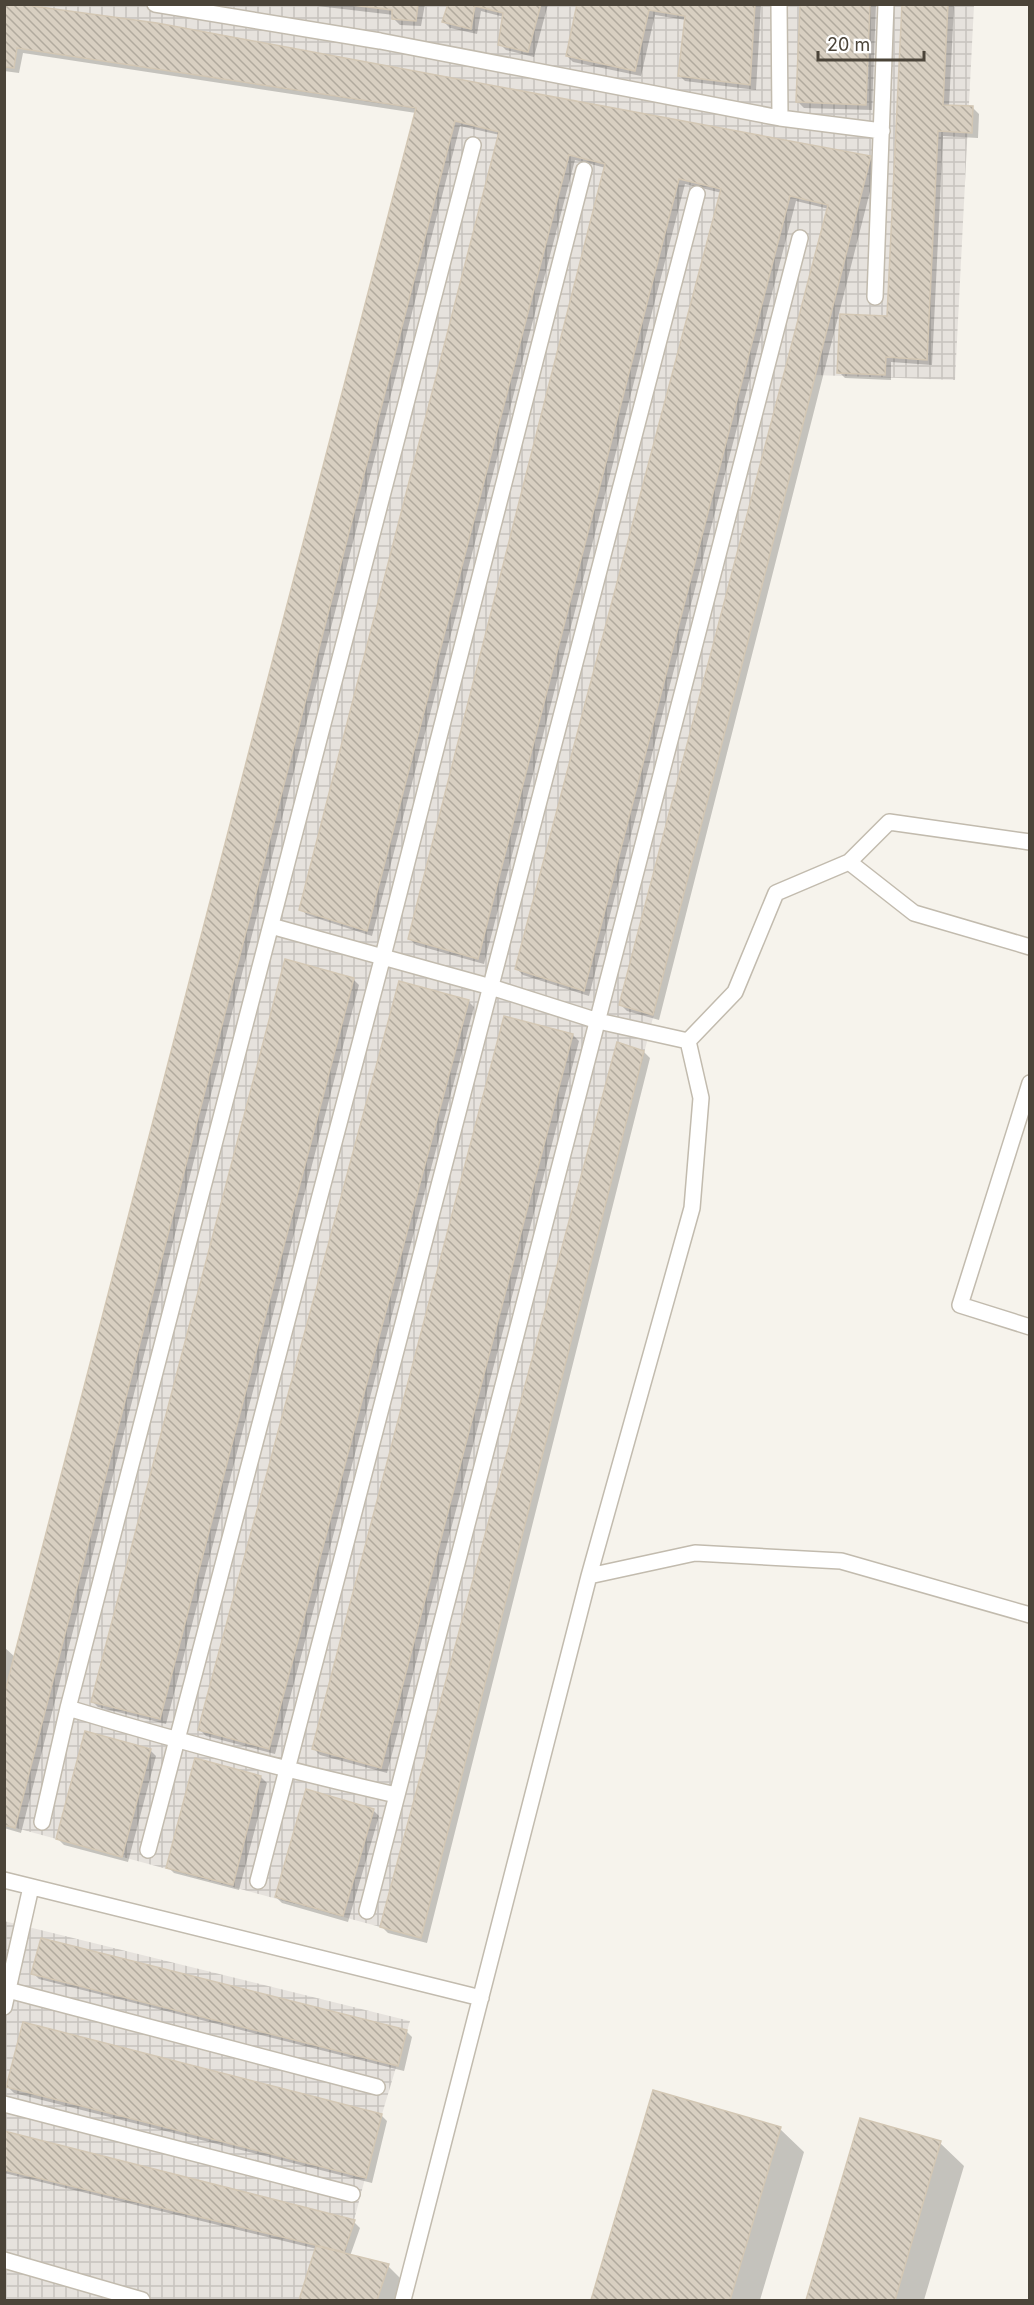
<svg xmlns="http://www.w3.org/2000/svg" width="1034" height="2305" font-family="Inter,sans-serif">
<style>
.industrial{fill:url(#industrial-grid)}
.shadow{fill:#0003}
.building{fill:url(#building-back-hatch);stroke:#d3c7b4;stroke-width:1.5}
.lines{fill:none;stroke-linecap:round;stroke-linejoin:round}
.lane-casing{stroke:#c2bbae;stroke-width:18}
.lane{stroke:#fff;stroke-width:15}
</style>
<defs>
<pattern id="industrial-grid" width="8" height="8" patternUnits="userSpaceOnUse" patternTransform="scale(1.5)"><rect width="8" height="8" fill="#e6e2dd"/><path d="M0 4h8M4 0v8" fill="none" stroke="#c7c3be"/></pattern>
<pattern id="building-back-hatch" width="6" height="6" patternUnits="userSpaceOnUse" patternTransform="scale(1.5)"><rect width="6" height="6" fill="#d8cfc1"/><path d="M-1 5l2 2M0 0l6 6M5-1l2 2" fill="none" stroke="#b1aa9e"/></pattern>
</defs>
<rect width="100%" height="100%" fill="#f6f3ec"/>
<path class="industrial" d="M4 5H974L955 380 815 375 421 1938 5 1825 416 109 5 46Z
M4 1921 410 2021 382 2114 333 2300H5Z"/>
<path class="shadow" d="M4 4 157 24 871 158 877 164 659 1020 627 1011 621 1005 829 209 796 201 589 996 523 975 517 969 722 193 685 184 484 964 416 945 410 939 606 168 575 160 372 936 307 915 301 909 500 135 460 126 21 1833 4 1828V1647L16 1658 416 113 23 53 19 73 4 71Z
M300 4H425L421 26 400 25 394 19V15Z
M440 4H548L534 57 506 50 500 44 504 17 481 11 477 34 450 28 444 22 449 6Z
M579 4H761L756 90 685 81 679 75 686 20 655 15 641 76 573 62 567 56Z
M801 4H876L872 110 804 108 798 102Z
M903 4H954L949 107 973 108 979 114 978 138 943 136 932 365 891 362V380L845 378 839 372 888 318Z
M353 979 359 985 166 1724 98 1707 92 1701Z
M468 1001 474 1007 275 1754 206 1736 200 1730Z
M573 1035 579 1041 387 1773 320 1755 314 1749Z
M644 1052 650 1058 427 1943 388 1933 382 1927Z
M150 1750 156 1756 128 1862 64 1845 58 1839Z
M261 1777 267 1783 239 1890 174 1873 168 1867Z
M373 1810 379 1816 348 1922 282 1903 276 1897Z
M33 1973 406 2031 412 2037 404 2071 39 1979Z
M8 2087 381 2115 387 2121 372 2183 14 2093Z
M654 2092 780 2129 804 2152 760 2300H593Z
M861 2120 940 2143 964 2166 924 2300H808Z
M4 2133 354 2222 360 2228 350 2256 388 2266 406 2284 401 2300H300L317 2249 4 2173Z"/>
<path class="building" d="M4 4H18L157 23 871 156 653 1015 619 1005 828 205 790 196 584 991 515 969 721 189 679 179 478 959 408 939 605 164 569 155 367 931 299 910 499 132 455 121 15 1828 4 1825V1695L416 108 17 48 14 68 4 67Z
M343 4H418L416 21 392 19V10Z
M448 4H541L528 52 498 45 503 13 475 6 471 29 442 22Z
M577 4H755L750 85 678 76 685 16 649 10 635 71 566 56Z
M800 4H870L866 105 796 102Z
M902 4H948L943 105 973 106 972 133 938 131 927 360 886 357 885 375 837 373 840 314 887 316Z
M285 959 354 978 160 1719 91 1702Z
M399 981 469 1000 269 1749 198 1730Z
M504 1016 573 1034 381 1768 312 1749Z
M617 1042 644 1051 421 1938 380 1927Z
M85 1731 151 1749 122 1857 56 1839Z
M195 1758 261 1776 233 1885 166 1868Z
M306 1789 374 1809 343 1916 275 1897Z
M41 1938 407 2030 398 2066 31 1974Z
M23 2022 382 2114 366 2178 6 2087Z
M653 2090 781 2127 730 2300H591Z
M860 2118 941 2141 895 2300H806Z
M4 2131 355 2220 344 2252 4 2170Z
M316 2246 389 2264 377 2300H299Z"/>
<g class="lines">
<g class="lane-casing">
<path id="lane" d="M155 4 380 41 780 118 882 131
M779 4 780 118
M875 297 886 4
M849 862 914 913 1030 947
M271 926 491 987 598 1021 688 1041
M1030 1083 960 1305 1030 1327
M589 1576 695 1553 841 1561 1030 1615
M68 1708C177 1741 286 1770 396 1795
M42 1822 68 1708 473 145
M148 1850 383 956 584 170
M4 1880 481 1998
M258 1881 697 194
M367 1911 800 238
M4 1989 377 2087
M4 2007 31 1887
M4 2104 352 2194
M4 2260 142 2300
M403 2300 589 1576 692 1208 701 1098 688 1041 735 992 776 893 849 862 889 822 1030 842"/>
</g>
<use href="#lane" class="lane"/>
</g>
<rect width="1034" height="2305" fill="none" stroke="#4b4439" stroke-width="12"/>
<path d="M818 51v9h106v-9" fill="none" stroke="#4b4439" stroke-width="3"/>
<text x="827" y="51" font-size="18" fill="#4b4439" stroke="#ffffff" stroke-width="4.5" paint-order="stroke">20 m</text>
</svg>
